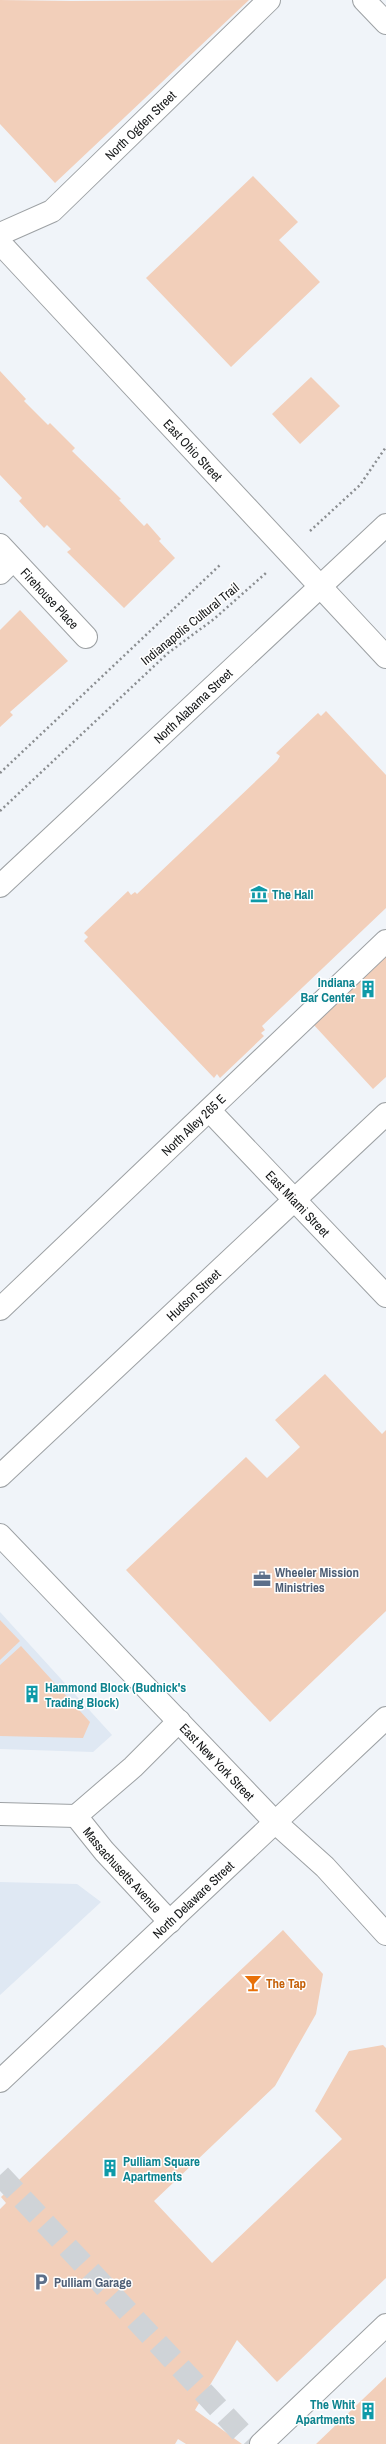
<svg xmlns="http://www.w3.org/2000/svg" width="386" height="2444" font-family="'Archivo Narrow',sans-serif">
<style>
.built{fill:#dfe8f3}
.building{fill:#f2cfba}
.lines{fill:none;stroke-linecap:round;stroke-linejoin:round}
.minor-tunnel{stroke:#cfd3d7;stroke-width:22;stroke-dasharray:22 11;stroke-linecap:butt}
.minor-casing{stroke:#9da1a4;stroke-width:24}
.major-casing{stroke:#9da1a4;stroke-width:24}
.path{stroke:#8a8d90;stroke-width:2.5;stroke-dasharray:2 3;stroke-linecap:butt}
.minor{stroke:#fff;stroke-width:22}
.major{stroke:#fff;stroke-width:22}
.labels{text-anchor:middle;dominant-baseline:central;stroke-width:3;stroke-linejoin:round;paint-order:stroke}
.street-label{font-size:13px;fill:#151718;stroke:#fff}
.culture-label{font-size:13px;font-weight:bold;fill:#0d838f;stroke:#fff;text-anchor:start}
.service-label{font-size:13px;font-weight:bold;fill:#4e5e75;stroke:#fff;text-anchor:start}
.food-label{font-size:13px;font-weight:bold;fill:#c56008;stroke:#fff;text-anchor:start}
</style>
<rect width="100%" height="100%" fill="#f0f4f9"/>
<path class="built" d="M0 1612 112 1735 93 1752 0 1749Z
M0 1882 77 1884 101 1902 0 1995Z"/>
<path class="building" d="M0 0 72 1 249 0 55 183 0 124Z
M253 176 298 222 279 240 320 282 231 367 146 278Z
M0 371 26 399 24 401 48 425 50 423 75 448 72 451 121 499 119 500 144 526 147 523 161 539 159 541 175 558 124 608 67 552 71 549 47 525 44 528 19 501 22 498 0 475Z
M311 377 340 406 300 444 272 414Z
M20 610 68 661 10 712 13 715 0 727V630Z
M326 711 386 775V908L262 1026 265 1030 261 1033 264 1036 220 1078 217 1074 214 1078 84 941 88 937 84 933 128 891 131 895 135 892 137 894 277 761 280 756 276 753 318 713 321 716Z
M386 954V1077L373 1089 313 1024Z
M325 1374 382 1434 386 1430V1611L270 1722 126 1570 246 1457 267 1478 300 1447 275 1420Z
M0 1620 20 1641 0 1660Z
M21 1646 90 1722 83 1738 0 1736V1665Z
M283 1930 323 1974 316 2014 275 2086 154 2201 212 2263 342 2139 315 2111 349 2051 383 2045 386 2048V2278L277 2382 237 2340 195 2410 242 2444H186L178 2439 175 2444H0V2209L6 2203 1 2197Z
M386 2377V2444H316Z"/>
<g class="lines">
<path class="minor-tunnel" d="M0 2175 252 2444"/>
<g class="minor-casing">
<g id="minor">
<path d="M364 0 386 23"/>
<path id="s1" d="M0 234 52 211 269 0"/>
<path id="s2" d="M0 545 86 637"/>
<path d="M0 573 13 560"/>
<path id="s3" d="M209 1110 386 1296"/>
<path id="s4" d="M0 1309 386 941"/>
<path id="s5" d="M0 1476 386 1114"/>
<path d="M261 2444 386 2325"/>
</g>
</g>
<g class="major-casing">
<g id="major">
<path id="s6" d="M0 243 386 657"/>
<path id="s7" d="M0 886 386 525"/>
<path id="s8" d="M0 1535 276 1823 325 1867 386 1934"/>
<path d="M0 1814 76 1816 133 1767 179 1721"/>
<path id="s9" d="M76 1816 104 1851 170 1922"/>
<path id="s10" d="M0 2081 386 1718"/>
</g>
</g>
<path class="path" d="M310 531 360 485 386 447
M0 773 220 565
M0 811 168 653 214 619 266 573"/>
<use href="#minor" class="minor"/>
<use href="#major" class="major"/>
</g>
<defs>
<g id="museum-bare" transform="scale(1.38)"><path d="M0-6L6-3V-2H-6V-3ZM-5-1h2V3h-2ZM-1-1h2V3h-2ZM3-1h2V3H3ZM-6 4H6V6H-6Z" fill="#0f9aa8" stroke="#fff" stroke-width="2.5" paint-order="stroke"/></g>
<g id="building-bare" transform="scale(1.38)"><path d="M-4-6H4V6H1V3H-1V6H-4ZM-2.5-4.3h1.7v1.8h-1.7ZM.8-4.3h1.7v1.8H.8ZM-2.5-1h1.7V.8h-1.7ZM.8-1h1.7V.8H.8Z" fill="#0f9aa8" stroke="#fff" stroke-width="2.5" paint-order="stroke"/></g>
<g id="office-bare" transform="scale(1.38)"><path d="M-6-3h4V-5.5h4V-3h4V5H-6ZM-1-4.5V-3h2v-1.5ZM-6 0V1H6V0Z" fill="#5c6f8a" stroke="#fff" stroke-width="2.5" paint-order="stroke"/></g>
<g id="bar-bare" transform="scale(1.38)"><path d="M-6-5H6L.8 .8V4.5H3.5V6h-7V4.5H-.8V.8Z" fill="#e8710a" stroke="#fff" stroke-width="2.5" paint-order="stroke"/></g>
<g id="parking-bare" transform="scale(1.38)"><path d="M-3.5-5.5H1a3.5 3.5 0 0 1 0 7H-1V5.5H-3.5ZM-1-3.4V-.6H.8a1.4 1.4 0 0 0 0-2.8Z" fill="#5c6f8a" stroke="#fff" stroke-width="2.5" paint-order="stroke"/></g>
</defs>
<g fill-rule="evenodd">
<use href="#museum-bare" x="259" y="894"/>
<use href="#building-bare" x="368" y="989"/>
<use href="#office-bare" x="262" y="1579"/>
<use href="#building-bare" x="32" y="1694"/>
<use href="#bar-bare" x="253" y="1983"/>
<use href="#building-bare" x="110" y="2168"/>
<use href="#parking-bare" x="41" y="2282"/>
<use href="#building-bare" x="368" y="2411"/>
</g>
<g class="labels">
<g class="street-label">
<text stroke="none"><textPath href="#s1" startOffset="180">North Ogden Street</textPath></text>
<text stroke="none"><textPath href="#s6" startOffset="283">East Ohio Street</textPath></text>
<text stroke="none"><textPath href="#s2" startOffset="73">Firehouse Place</textPath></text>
<text transform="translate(190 624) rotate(-39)">Indianapolis Cultural Trail</text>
<text stroke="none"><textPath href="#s7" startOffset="264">North Alabama Street</textPath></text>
<text stroke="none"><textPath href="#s4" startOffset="267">North Alley 265 E</textPath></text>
<text stroke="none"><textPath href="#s3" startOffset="129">East Miami Street</textPath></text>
<text stroke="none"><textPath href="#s5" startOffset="265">Hudson Street</textPath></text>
<text stroke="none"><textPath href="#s8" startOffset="314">East New York Street</textPath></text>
<text stroke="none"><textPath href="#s9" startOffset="71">Massachusetts Avenue</textPath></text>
<text stroke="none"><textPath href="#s10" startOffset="265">North Delaware Street</textPath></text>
</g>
<g class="culture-label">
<text x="272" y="894">The Hall</text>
<text x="355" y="982" text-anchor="end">Indiana<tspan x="355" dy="15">Bar Center</tspan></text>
<text x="45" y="1687">Hammond Block (Budnick's<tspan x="45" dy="15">Trading Block)</tspan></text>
<text x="123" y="2161">Pulliam Square<tspan x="123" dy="15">Apartments</tspan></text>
<text x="355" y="2404" text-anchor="end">The Whit<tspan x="355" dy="15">Apartments</tspan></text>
</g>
<g class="service-label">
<text x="275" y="1572">Wheeler Mission<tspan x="275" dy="15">Ministries</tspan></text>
<text x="54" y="2282">Pulliam Garage</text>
</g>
<g class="food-label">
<text x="266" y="1983">The Tap</text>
</g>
</g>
</svg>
